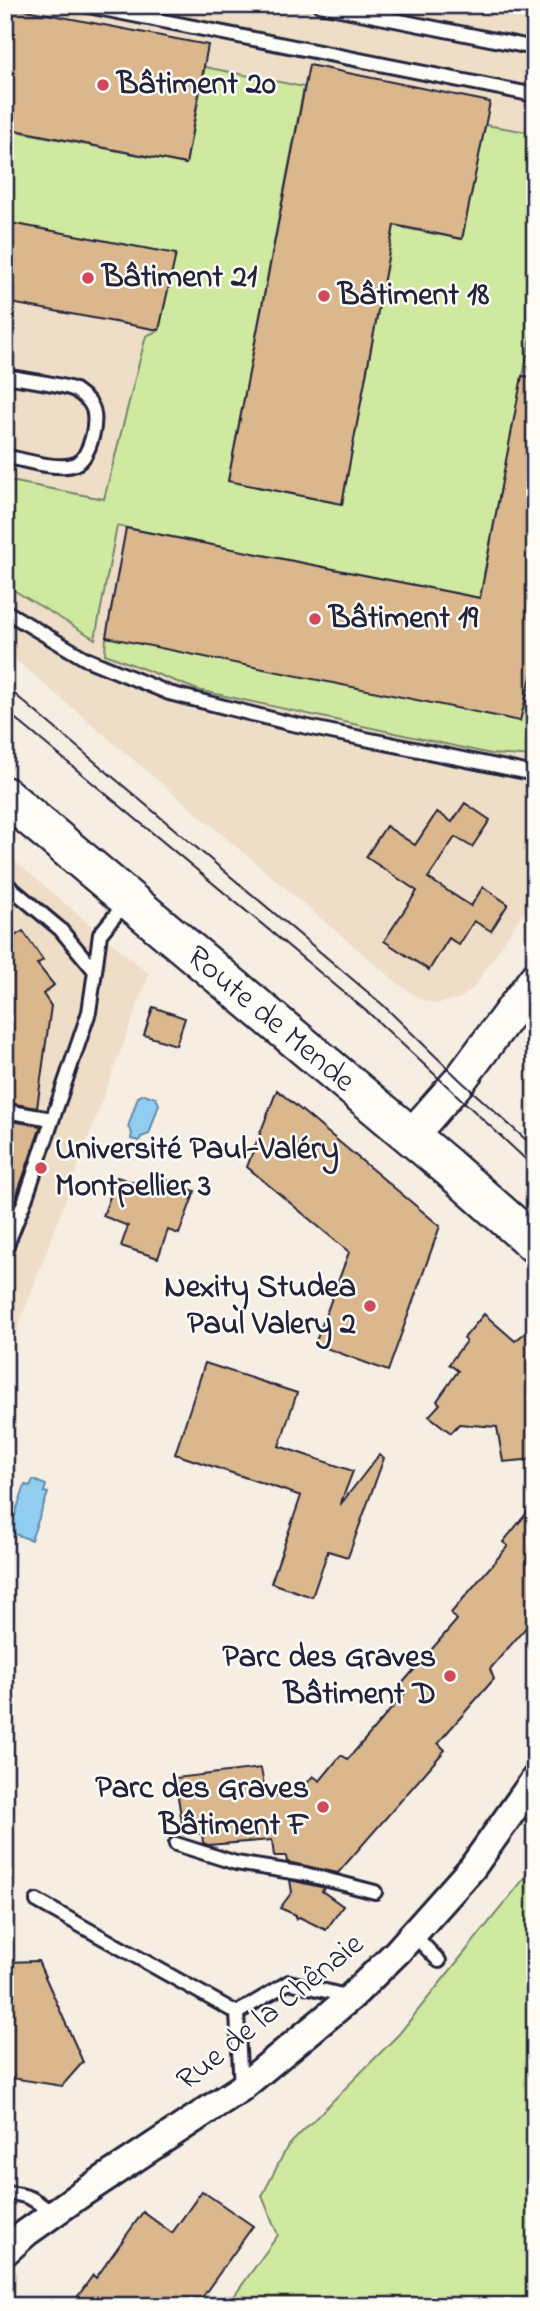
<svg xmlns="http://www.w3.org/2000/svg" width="540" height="2311" font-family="'Indie Flower',sans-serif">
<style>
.built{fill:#eedec8}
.green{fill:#cfeaa0;stroke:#78866e;stroke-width:2}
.water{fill:#90cdf1;stroke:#6489a8;stroke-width:2}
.building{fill:#dbb78d;stroke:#22223b;stroke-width:2}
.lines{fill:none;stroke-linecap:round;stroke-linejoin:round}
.service-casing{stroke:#22223b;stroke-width:18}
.minor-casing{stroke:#22223b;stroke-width:32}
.tertiary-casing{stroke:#22223b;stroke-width:37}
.secondary-casing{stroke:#22223b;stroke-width:42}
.service{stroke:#fdfcf7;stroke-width:12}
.minor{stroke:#fdfcf7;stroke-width:26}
.tertiary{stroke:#fdfcf7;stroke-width:32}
.secondary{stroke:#fdfcf7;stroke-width:37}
.tram{stroke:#22223b;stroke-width:2}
.poi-dot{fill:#d1495b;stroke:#fdfcf7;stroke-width:2.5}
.labels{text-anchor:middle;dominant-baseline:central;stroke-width:5;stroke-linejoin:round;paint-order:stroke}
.poi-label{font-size:32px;font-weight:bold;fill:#22223b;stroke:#fdfcf7;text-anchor:start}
.street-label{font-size:32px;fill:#22223b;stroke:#fdfcf7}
</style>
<rect width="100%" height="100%" fill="#f6eee2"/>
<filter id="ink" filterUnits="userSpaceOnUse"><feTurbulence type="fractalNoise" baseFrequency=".0143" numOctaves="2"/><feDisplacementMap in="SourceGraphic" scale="14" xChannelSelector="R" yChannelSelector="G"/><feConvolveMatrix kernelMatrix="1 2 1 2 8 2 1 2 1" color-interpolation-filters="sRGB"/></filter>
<g filter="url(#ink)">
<path class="built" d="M5 5H535V895L474 987 461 998 435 1004 420 999 401 986 5 651Z
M5 853 149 974 5 1363Z"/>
<path class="green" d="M205 67 304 87 228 481 342 504 416 107 404 228 462 239 485 125 535 133V315L484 574 535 609 117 526 95 639 5 585V480L104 499 146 336 159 330 175 254 5 222V129L186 164Z
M106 637 535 661V757L491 754 198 690 105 654Z
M535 1865V2306H499L492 2302 487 2306H227L278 2235 262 2196 287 2147 399 2034Z"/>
<path class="water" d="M144 1094 156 1098 159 1104 149 1134 141 1137 139 1141 131 1139 132 1133 128 1127 138 1097Z
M33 1480 46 1485 44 1492 48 1493 31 1540 9 1532 25 1485 30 1486Z"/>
<path class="building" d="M5 6 208 45 186 164 5 128Z
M309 65 490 102 462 239 394 225 342 504 228 481Z
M5 222 176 254 159 330 5 302Z
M522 376 535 377V661L520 721 106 637 126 528 480 598Z
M465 803 490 820 472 847 455 837 428 878 471 906 483 887 508 904 491 931 474 921 459 945 449 938 429 970 384 941 417 891 366 857 386 826 415 845 437 812 452 822Z
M23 931 43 960 37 964 54 985 43 994 51 1006 37 1108 5 1102V942Z
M153 1007 185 1018 176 1045 144 1035Z
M277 1090 440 1226 388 1371 315 1344 349 1252 247 1167Z
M5 1120 41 1126 9 1217H5Z
M150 1174 195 1191 179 1234 168 1230 158 1258 121 1246 128 1226 103 1216 117 1177 144 1186Z
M484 1314 515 1341 535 1325V1459L503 1462 497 1427 459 1424 451 1433 429 1416 440 1404 437 1401 458 1371 449 1364 466 1341 464 1338Z
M205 1363 297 1393 279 1446 353 1471 340 1505 379 1455 384 1458 348 1557 328 1551 312 1597 271 1583 301 1496 175 1454Z
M535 1503V1617L490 1669 494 1679 438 1743 445 1750 338 1873 287 1862 286 1856H274L272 1840 208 1845 203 1843 202 1833 184 1835 175 1778 261 1768 266 1797 300 1791 313 1776 320 1781 341 1755 348 1759 406 1692 400 1686 457 1620 451 1613 508 1546 503 1542Z
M290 1880 325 1888 322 1891 343 1906 326 1930 299 1917 296 1919V1915L280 1908 292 1892Z
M38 1961 83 2062 62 2086 5 2077V1962Z
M202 2191 253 2226 196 2306H71L93 2275 96 2278 143 2212 172 2233Z"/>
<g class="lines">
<g class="service-casing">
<path id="service" d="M83 5 535 95
M320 5 535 48
M5 376C20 379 64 384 75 390 79 393 89 400 91 405 100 418 90 458 76 464 58 471 24 460 5 456
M5 611 86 659 169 693 288 723 535 774
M5 883 60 929 95 971 89 1012 25 1200 5 1250
M95 971 100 934 127 901
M5 1111 52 1119
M176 1844 236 1863 305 1874 375 1892
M37 1901 237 2013
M413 1934 439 1961
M241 2088 237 2013 289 1982 350 1997
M5 2193C26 2194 38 2199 52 2216"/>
</g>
<g class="minor-casing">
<path id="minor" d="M5 2252 26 2233 81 2194 241 2088 351 1997 398 1951 472 1868 535 1779"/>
</g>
<g class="tertiary-casing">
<path id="tertiary" d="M411 1136 460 1080 535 979"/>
</g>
<g class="secondary-casing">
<path id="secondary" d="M5 796 448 1167 535 1244"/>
</g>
<use href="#service" class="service"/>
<use href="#minor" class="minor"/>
<use href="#tertiary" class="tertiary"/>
<use href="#secondary" class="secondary"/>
<path class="tram" d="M5 686 383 1005 460 1080 535 1148
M5 710 371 1015 535 1168"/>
</g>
</g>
<g class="poi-dot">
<circle cx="103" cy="85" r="7"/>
<circle cx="88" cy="278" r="7"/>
<circle cx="324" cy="296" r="7"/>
<circle cx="315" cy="619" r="7"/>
<circle cx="41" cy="1168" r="7"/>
<circle cx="370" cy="1306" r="7"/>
<circle cx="450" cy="1676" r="7"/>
<circle cx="323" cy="1807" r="7"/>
</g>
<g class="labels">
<g class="poi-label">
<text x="117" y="85">Bâtiment 20</text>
<text x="102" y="278">Bâtiment 21</text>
<text x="338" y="296">Bâtiment 18</text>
<text x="329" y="619">Bâtiment 19</text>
<text x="55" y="1150">Université Paul-Valéry<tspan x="55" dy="37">Montpellier 3</tspan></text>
<text x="356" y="1288" text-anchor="end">Nexity Studea<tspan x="356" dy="37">Paul Valery 2</tspan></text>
<text x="436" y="1658" text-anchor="end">Parc des Graves<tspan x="436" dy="37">Bâtiment D</tspan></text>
<text x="309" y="1789" text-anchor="end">Parc des Graves<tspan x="309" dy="37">Bâtiment F</tspan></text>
</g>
<g class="street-label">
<text transform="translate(270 1020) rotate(40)">Route de Mende</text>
<text transform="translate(271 2013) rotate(-39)">Rue de la Chênaie</text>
</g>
</g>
<rect width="540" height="2311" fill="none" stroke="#fdfcf7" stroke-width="28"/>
<rect x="14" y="14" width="512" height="2283" fill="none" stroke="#22223b" stroke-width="2.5" filter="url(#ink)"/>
</svg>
